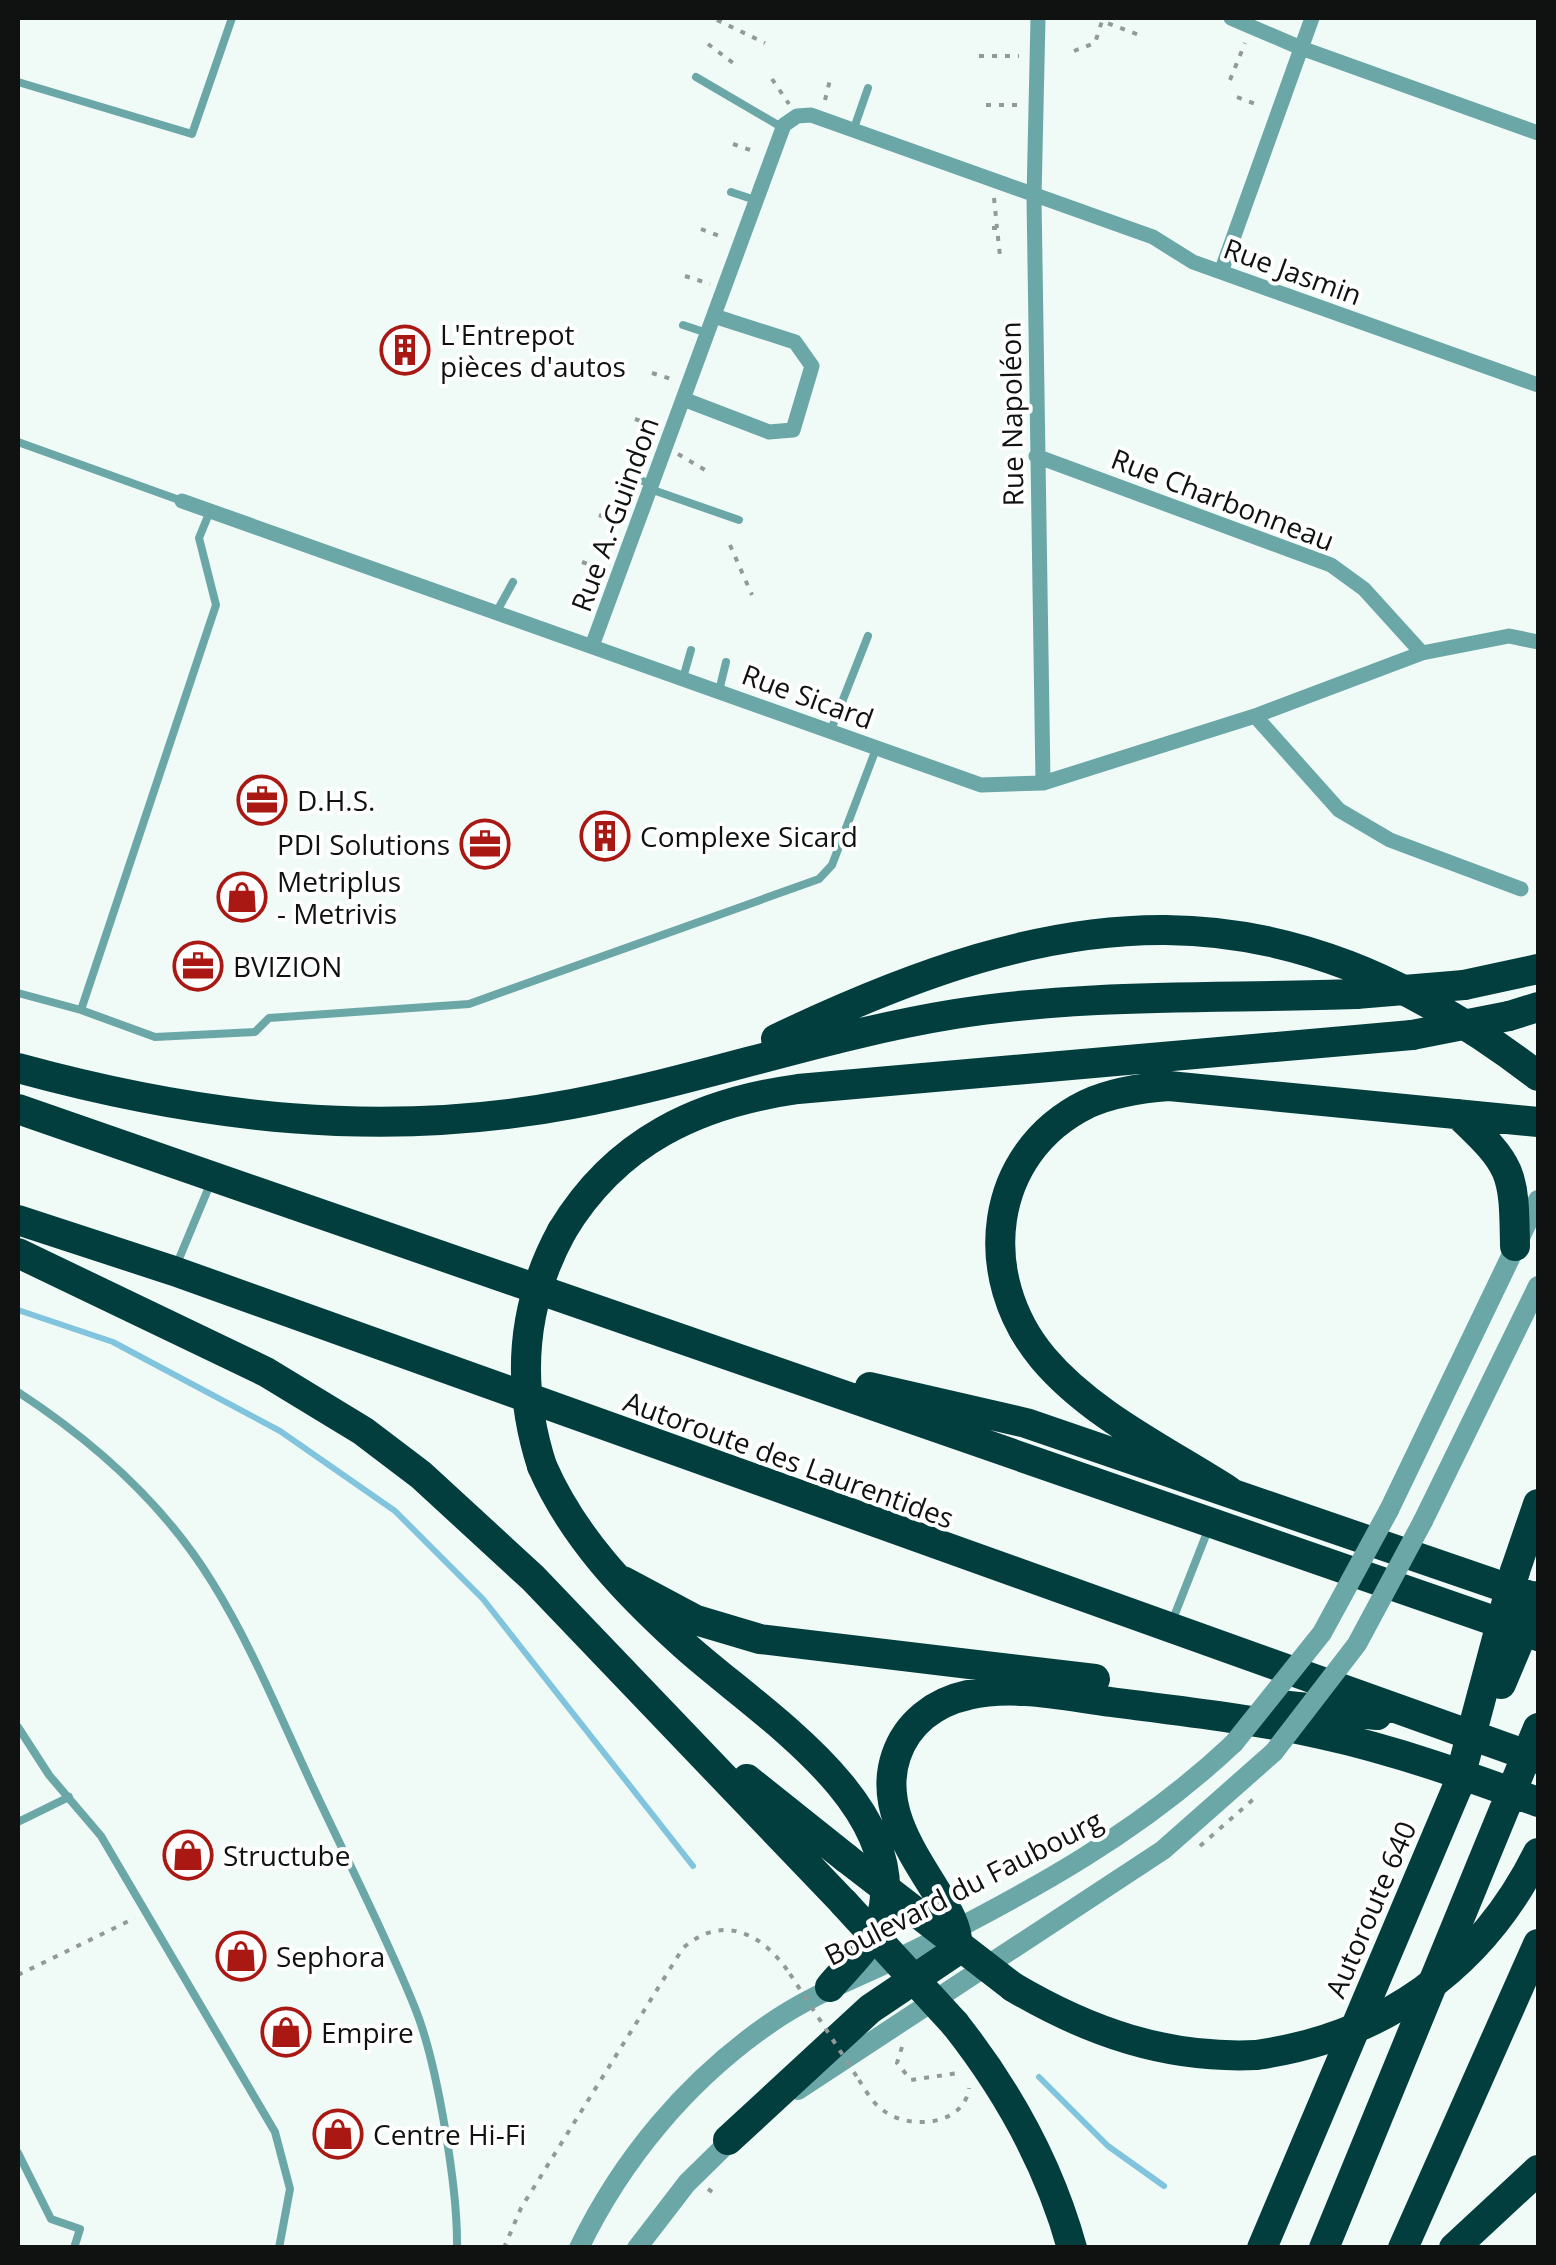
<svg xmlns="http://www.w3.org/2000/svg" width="1556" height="2265" font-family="'Open Sans',sans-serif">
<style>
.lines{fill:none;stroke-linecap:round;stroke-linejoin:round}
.stream{stroke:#80c4dd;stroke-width:6}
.path{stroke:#929a97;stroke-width:4;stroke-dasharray:5 8;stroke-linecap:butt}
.service{stroke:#6ba7a7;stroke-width:8}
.minor{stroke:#6ba7a7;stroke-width:15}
.tertiary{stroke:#6ba7a7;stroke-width:20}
.motorway{stroke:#033e3f;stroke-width:30}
.path-bridge{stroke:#929a97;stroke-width:4;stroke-dasharray:5 8;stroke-linecap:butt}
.tertiary-bridge{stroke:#6ba7a7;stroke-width:20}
.motorway-bridge{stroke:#033e3f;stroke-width:30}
.labels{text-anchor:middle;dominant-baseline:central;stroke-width:8;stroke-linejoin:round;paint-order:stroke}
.street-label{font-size:28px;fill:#0f1211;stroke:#fff}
.poi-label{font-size:28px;fill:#0f1211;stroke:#fff;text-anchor:start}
</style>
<rect width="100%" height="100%" fill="#f0faf6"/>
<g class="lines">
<path class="stream" d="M18 1310 113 1342 280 1431 395 1511 483 1599 693 1866
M1039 2077 1108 2146 1164 2186"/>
<path class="path" d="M717 20 765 43
M708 44 737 66
M1074 51 1095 43 1102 21 1139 35
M979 56H1019
M772 79 789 104
M1230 80 1245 43
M1237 97 1261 106
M825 100 831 76
M986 105H1021
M733 144 756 152
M994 198 997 228
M992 228H997L1000 256
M701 229 725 238
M685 276 710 284
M652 373 671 379
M635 419 654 426
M678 454 705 470
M599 515 618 522
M730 545 752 595
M582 562 601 569
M1200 1846 1257 1796
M18 1975 135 1918
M902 2047 897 2063 911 2080 958 2073
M859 2080C866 2091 873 2104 884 2111 910 2130 964 2126 969 2088
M708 2189 718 2196
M504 2248 521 2208 683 1948C724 1912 764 1935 790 1974"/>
<path class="service" d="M696 77 783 128
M18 82 192 134 232 18
M853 131 868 88
M731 192 755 200
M683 325 707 333
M18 442 182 501
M630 477 652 484
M650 489 739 520
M210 511 199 538 216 605 81 1010 155 1037 255 1032 269 1018 469 1004 819 879 832 865 876 749
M496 613 513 582
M683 678 691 650
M719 691 726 662
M831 730 868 636
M18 993 81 1010
M176 1266 211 1182
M18 1392C93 1441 164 1504 212 1582 252 1646 281 1719 313 1787 347 1860 385 1933 415 2008 437 2062 458 2189 457 2248
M1173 1619 1208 1530
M18 1727 49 1775 101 1836 275 2132 290 2189 279 2248
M18 1822 69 1797
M18 2153 51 2219 80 2229 74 2248"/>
<path class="minor" d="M1038 18 1034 198 1043 783
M1231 18 1301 48 1538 133
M1221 272 1312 18
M683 399 769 432 793 430 812 366 795 342 714 316
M1036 456 1331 565 1364 589 1422 653
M182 501 981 785 1043 783 1255 716 1422 653 1509 636 1538 642
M592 646 784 125 797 116 811 115 1153 237 1193 262 1538 385
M1255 716 1339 810 1390 840 1521 889"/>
<path class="tertiary" d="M1389 1510 1538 1200
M1423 1521 1538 1286
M798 2090 1163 1850 1274 1752
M579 2248C622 2159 687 2081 769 2024 815 1992 867 1974 917 1949 1032 1891 1140 1832 1234 1743
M637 2248 687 2183 738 2133"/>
<path class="motorway" d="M1464 985 1538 969
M1509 1016 1538 1007
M776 1039C1063 902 1274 873 1538 1076
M18 1068C201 1118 382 1140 572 1104 701 1080 825 1035 955 1014 1088 993 1223 999 1356 994
M18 1109 1538 1636
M1458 1114C1513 1166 1514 1171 1515 1246
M18 1220 174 1271 1538 1759
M562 1231C616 1141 698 1103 798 1089L1412 1035
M18 1253 266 1372 363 1431 421 1475 533 1578 844 1903
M870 1387 1026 1423 1536 1598
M542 1466C573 1537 626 1592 683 1644 753 1708 900 1796 884 1906 879 1939 850 1963 830 1987
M1229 1491C1167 1451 1091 1415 1043 1358 975 1277 987 1153 1087 1104 1113 1092 1141 1088 1169 1086L1538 1122
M1515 1571 1538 1504
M623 1581 696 1620 760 1639 1095 1679
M1279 1705 1377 1715
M747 1779 846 1858
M1013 1987C1089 2032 1167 2059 1256 2055
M955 2024C1008 2091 1049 2165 1072 2248
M728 2140 870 2009 956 1951C969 1906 869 1836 896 1756 907 1723 935 1702 968 1695 1013 1684 1065 1696 1111 1702 1181 1711 1252 1719 1321 1734 1395 1750 1467 1776 1538 1802
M1262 2248 1457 1788
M1324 2248 1506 1805
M1403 2248 1538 1944
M1454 2248 1538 2170"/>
<path class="path-bridge" d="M790 1974 859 2080"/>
<path class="tertiary-bridge" d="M1234 1743 1322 1633 1389 1510
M1274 1752 1357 1644 1423 1521"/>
<path class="motorway-bridge" d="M1356 994 1464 985
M1412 1035 1509 1016
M542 1466C516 1385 521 1306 562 1231
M1501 1684 1538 1596
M1457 1788 1515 1571
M1506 1805 1538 1728
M846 1858 1013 1987
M844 1903 955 2024
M1256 2055C1383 2037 1481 1968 1538 1853"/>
</g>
<defs>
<g id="building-ring" transform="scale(2.5)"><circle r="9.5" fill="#fff" stroke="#aa1813" stroke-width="1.5"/><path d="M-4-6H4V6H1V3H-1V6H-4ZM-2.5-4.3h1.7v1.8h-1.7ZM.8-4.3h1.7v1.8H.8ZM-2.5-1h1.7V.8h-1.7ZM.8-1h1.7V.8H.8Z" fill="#aa1813"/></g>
<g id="office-ring" transform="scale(2.5)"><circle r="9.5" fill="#fff" stroke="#aa1813" stroke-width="1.5"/><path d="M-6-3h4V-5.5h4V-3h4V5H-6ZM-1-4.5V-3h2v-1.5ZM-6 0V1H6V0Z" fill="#aa1813"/></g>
<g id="shop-ring" transform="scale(2.5)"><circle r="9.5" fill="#fff" stroke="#aa1813" stroke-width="1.5"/><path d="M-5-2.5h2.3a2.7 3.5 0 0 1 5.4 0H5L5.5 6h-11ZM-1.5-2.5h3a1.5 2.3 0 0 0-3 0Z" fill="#aa1813"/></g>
</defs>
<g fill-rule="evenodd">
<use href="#building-ring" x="405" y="350"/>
<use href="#office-ring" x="262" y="800"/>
<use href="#building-ring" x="605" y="836"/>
<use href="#office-ring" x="485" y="844"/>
<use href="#shop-ring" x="242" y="897"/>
<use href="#office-ring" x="198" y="966"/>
<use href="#shop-ring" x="188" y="1855"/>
<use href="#shop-ring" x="241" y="1956"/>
<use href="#shop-ring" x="286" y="2032"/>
<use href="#shop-ring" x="338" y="2134"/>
</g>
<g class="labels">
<g class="street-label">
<text transform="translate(1293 271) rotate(20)">Rue Jasmin</text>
<text transform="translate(1011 414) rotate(-91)">Rue Napoléon</text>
<text transform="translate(1223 499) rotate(21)">Rue Charbonneau</text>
<text transform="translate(614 514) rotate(-70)">Rue A.-Guindon</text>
<text transform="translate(808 696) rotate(20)">Rue Sicard</text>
<text transform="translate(789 1459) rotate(20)">Autoroute des Laurentides</text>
<text transform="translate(963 1887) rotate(-27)">Boulevard du Faubourg</text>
<text transform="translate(1370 1909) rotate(-67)">Autoroute 640</text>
</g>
<g class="poi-label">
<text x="440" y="334">L'Entrepot<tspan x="440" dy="32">pièces d'autos</tspan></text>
<text x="297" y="800">D.H.S.</text>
<text x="640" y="836">Complexe Sicard</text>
<text x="450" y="844" text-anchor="end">PDI Solutions</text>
<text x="277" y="881">Metriplus<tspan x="277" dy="32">- Metrivis</tspan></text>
<text x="233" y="966">BVIZION</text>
<text x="223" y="1855">Structube</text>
<text x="276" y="1956">Sephora</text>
<text x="321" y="2032">Empire</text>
<text x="373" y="2134">Centre Hi-Fi</text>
</g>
</g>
<rect width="1556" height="2265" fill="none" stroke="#0f1211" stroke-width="40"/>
</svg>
